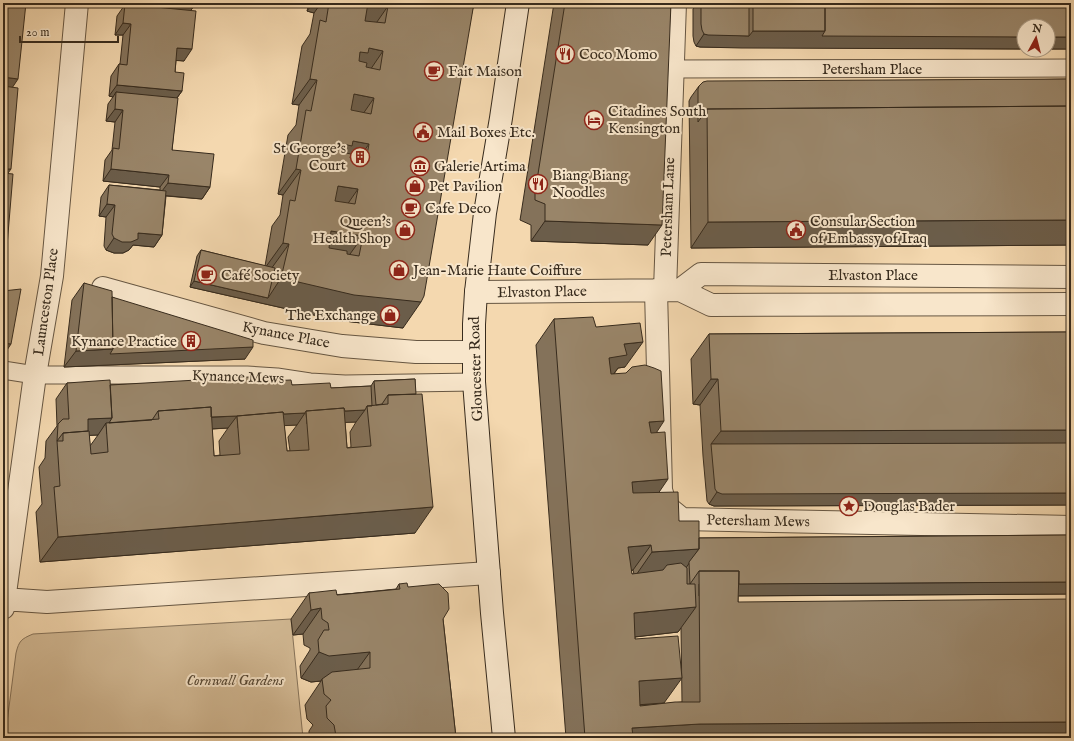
<svg xmlns="http://www.w3.org/2000/svg" width="1074" height="741" font-family="'IM FELL English',serif">
<style>
.green{fill:#d4bb96;stroke:#86735a}
.lines{fill:none;stroke-linecap:round;stroke-linejoin:round}
.lane-casing{stroke:#665642;stroke-width:19}
.street-casing{stroke:#665642;stroke-width:24}
.secondary-casing{stroke:#372b1d;stroke-width:24}
.lane{stroke:#f8e6cb;stroke-width:17}
.street{stroke:#f8e6cb;stroke-width:22}
.secondary{stroke:#f8e6cb;stroke-width:22}
.wall{fill:#84725a;stroke:#372b1d;fill-rule:evenodd}
.shaded-wall{fill:#6b5d4a;stroke:#372b1d}
.building{fill:#998569;stroke:#372b1d;fill-rule:evenodd}
.labels{text-anchor:middle;dominant-baseline:central;stroke-width:4;stroke-linejoin:round;paint-order:stroke}
.poi-label{font-size:15px;fill:#372b1d;stroke:#f8e6cb;text-anchor:start}
.street-label{font-size:15px;fill:#372b1d;stroke:#f8e6cb}
.park-label{font-size:15px;font-style:italic;fill:#564835;stroke:#f8e6cb}
</style>
<rect width="100%" height="100%" fill="#f4d8af"/>
<filter id="stains"><feTurbulence type="fractalNoise" baseFrequency=".005" numOctaves="4"/><feColorMatrix values="0 0 0 0 .2 0 0 0 0 .09 0 0 0 0 .02 0 0 0 .5 -.17"/></filter>
<radialGradient id="worn" r=".72"><stop offset=".6" stop-color="#630" stop-opacity="0"/><stop offset="1" stop-color="#630" stop-opacity=".3"/></radialGradient>
<path class="green" d="M291 619 303 738H5L16 653C19 641 21 639 33 634Z"/>
<g class="lines">
<g class="lane-casing">
<path id="lane" d="M672 69 1071 68
M3 370 35 375H247L277 377 310 382 345 384 474 382"/>
</g>
<g class="street-casing">
<path id="street" d="M103 288 264 333 342 346 416 352H473
M656 290 661 490 666 506 682 519 1071 527
M665 290 675 3
M680 290 701 274 1071 277
M476 292 680 290 711 305 1071 304
M3 599 47 602 489 573
M3 608 35 375 52 276 77 3"/>
</g>
<g class="secondary-casing">
<path id="secondary" d="M504 738 492 613 474 382V324L476 292 485 213 501 118 518 3"/>
</g>
<use href="#lane" class="lane"/>
<use href="#street" class="street"/>
<use href="#secondary" class="secondary"/>
</g>
<path class="wall" d="M118 3H196L191 10 184 61 176 60 175 72 182 91 177 98 172 150 210 187 202 199 166 196 162 235 154 247 133 245 129 250 123 253H114L106 250 104 246 106 217 99 216 101 197 109 185 160 190V187L103 181 105 160 112 150 115 122 106 121 108 104 113 97 109 96 111 76 119 64H120L123 35H115L117 16 124 6H118Z
M309 3H474L403 328 336 320 190 287 197 256 201 250 265 266 272 226 280 215 283 195 278 194 288 135 296 125 299 105 292 104 302 46 310 34 314 13 307 11Z
M554 3H671L648 245 531 241V225L520 220 521 214Z
M697 3H1071V49H1048V26H1024V49L700 47 696 46 694 42 693 36V9Z
M1071 79V245L691 248 689 101 691 97 699 86Z
M84 283 112 297 245 359 64 367 72 300Z
M554 319 596 327 625 367 618 368 614 374 657 432 659 492 679 521 699 538 1071 535V594L738 596V602L1071 738H566L536 345ZM633 570 634 574H632L631 571ZM681 628 682 702 640 706V705L664 703 635 639V637L678 632Z
M1071 332V505L714 506 709 504 707 501 703 456 700 405 693 404 691 359 709 334Z
M415 379V533L40 562 36 512 42 504 39 467 45 458 46 441 57 426 56 399 67 383 110 385 268 381 292 385 331 388 371 386 374 381ZM345 422H356L350 432 351 447 347 448ZM284 425H297L288 437 290 451H287ZM228 428 219 441 220 455 214 456 212 429ZM89 435H98L90 446Z
M399 584 408 587 443 619 456 738H309V731L313 725 307 719 305 705 321 681 311 682 301 678 300 666 310 650V648L304 645 303 634 293 635 291 619 309 593 337 595 396 589Z"/>
<path class="shaded-wall" d="M120 3H196L189 13 125 4 124 6H118Z
M313 3H321L314 13 307 11Z
M368 3 388 6 370 32 350 29Z
M123 23 131 24 123 35H115Z
M753 31H825L1024 37V49L741 48 700 47 696 46 704 34 749 36Z
M1048 37H1071V49H1048Z
M177 48 192 49 184 61 169 60Z
M369 48 383 51 366 76 353 74 360 52Z
M3 77 18 79 10 91 3 90Z
M310 79 317 80 299 105 292 104Z
M117 85 182 91 173 103 116 92 113 97 109 96Z
M354 94 374 98 356 124 336 119Z
M115 109 123 110 115 122 106 121Z
M353 141 369 144 351 169 338 167 343 144Z
M3 169H11L3 180Z
M111 169 169 175 160 187 103 181Z
M296 169 301 170 283 195 278 194Z
M168 183 210 187 202 199 159 195Z
M338 186 358 189 340 215 320 212Z
M107 204 115 205 106 217 99 216Z
M1071 220V245L691 248 708 222Z
M545 221 662 225 648 245 531 241Z
M331 231 363 236 345 261 314 256Z
M138 233 162 235 154 247 133 245 129 250 123 253H114L106 250 114 238Z
M283 243 289 244 271 269 265 268Z
M281 278 421 302 403 328 336 320 190 287 194 281 268 298Z
M643 342 625 367 618 368 609 380V358L624 344Z
M3 343 11 344 3 356Z
M253 347 245 359 64 367 76 351 113 349Z
M711 379H718L700 405 693 404Z
M365 410 356 422 307 424 306 413Z
M305 413 297 425 238 428 237 416Z
M237 416 228 428 150 432 158 420Z
M112 418 107 434 106 423 98 435 76 436 88 419Z
M664 421 647 447 649 422Z
M1071 430V455L711 444 721 431Z
M668 479 651 504 614 507 632 482Z
M717 492 1071 493V505L714 506 709 504Z
M433 507 415 533 40 562 58 537Z
M651 545 633 570 611 573 628 547Z
M699 549 681 575 634 578 652 552Z
M1071 582V594L699 596V584Z
M696 607 678 632 616 639 634 613Z
M321 608 303 634 293 635 311 610Z
M319 652H370L352 677 322 679 321 681 311 682 301 678Z
M682 678 664 703 621 706 639 681Z
M1071 722V738H604L632 728 700 724Z"/>
<path class="building" d="M3 3H26L18 79 3 77Z
M329 3H474L424 296 421 302 354 295 281 278 289 244 283 243 290 200 295 201 301 170 296 169 306 110 311 111 317 80 310 79 320 20 326 22ZM368 3 388 6 385 23 365 21ZM369 48 383 51 380 70 366 67 367 63 359 61 360 52 368 53ZM354 94 374 98 371 114 351 110ZM353 141 369 144 366 161 350 158 351 154 341 152 343 144 352 146ZM338 186 358 189 355 204 335 201ZM331 231 363 236 359 256 347 254V251L329 248Z
M565 3H671L662 225 545 221V204L535 200V193Z
M701 3H749V36L708 35 704 34 702 30 701 24Z
M753 3H825V31H753Z
M825 3H1071V37H1048V26H1024V37L822 36 825 31Z
M125 4 196 11 192 49 177 48 175 72 184 73 182 91 117 85 119 64 127 65 131 24 123 23Z
M1071 79V106L707 109 698 122V89L699 86 703 82 707 81Z
M3 86 18 88 11 169H3Z
M116 92 178 98 172 150 214 154 210 187 168 183 169 175 111 169 113 148 119 149 123 110 115 109Z
M1071 106V220L708 222 707 109Z
M3 173 13 174 6 258 3 257Z
M109 185 166 191 162 235 138 233V239L131 242H122L114 238 112 234 115 205 107 204Z
M201 250 275 268 268 298 194 281Z
M84 283 112 291 113 349 76 351Z
M21 289 11 344 3 343V291Z
M112 297 253 340V347L110 354 113 349Z
M593 317 596 327 640 323 643 342 624 344 627 355 609 358 611 374 626 373 632 367 645 365 654 368 661 371 664 421 649 422 651 433 665 432 668 479 632 482 633 493 678 492 679 521H699V549L652 552 651 545 628 547 632 574 663 570 667 565 681 563 687 568V584H695L696 607 634 613 635 639 678 636 682 678 639 681 640 706 675 702H700L699 571H739L738 602 1071 599V722L700 724 632 728 633 737 585 738 554 319Z
M1071 332V430L721 431 718 379H711L709 334Z
M3 374 6 375 3 388Z
M267 376 268 381 291 380 292 385 330 383 331 388 371 386 372 406H367L365 410 345 411 344 408 306 411 305 413 284 414 283 412 237 416 211 417V407L158 411 152 420 109 423 112 418 110 385Z
M415 379 416 394 388 395 382 404 376 405 374 381Z
M110 380 112 418 88 419V431L63 433 57 441 58 424 63 419H69L67 383Z
M422 394 433 507 58 537 54 487 60 486 57 441H63V433L89 431 91 454 108 452 106 423 159 419 158 411 211 407 214 456 240 454 237 416 283 412 287 451 309 450 306 411 344 408 347 448 371 446 367 406 388 404V395Z
M1071 443V493L722 494 717 492 715 489 711 444Z
M1071 535V582L739 584V571H699L690 584 689 562 699 549V538Z
M407 583 408 587 439 584 448 593 449 609 443 619 456 738H334L336 736 334 725 327 718 326 706 331 700 324 694 322 679 332 672 370 668V652L329 656 319 652 318 640 324 630H329L328 623 322 619 321 608 311 610 309 593 336 590 337 595 400 589 399 584Z"/>
<defs>
<g id="restaurant-ring" transform="scale(1)"><circle r="9.5" fill="#f8e6cb" stroke="#8f2418" stroke-width="1.5"/><path d="M-5-6h1v4h1v-4h1v4h1v-4h1v5L-1.5 .5V6h-2V.5L-5-1ZM5-6V6H3V1.5H1.5Q1.5-4 5-6Z" fill="#8f2418"/></g>
<g id="cafe-ring" transform="scale(1)"><circle r="9.5" fill="#f8e6cb" stroke="#8f2418" stroke-width="1.5"/><path d="M-5.5-4.5H6V0H3Q3 3.5 0 3.5H-2.5Q-5.5 3.5-5.5 0ZM3-3.2v2h1.7v-2ZM-6 4.5H4V6H-6Z" fill="#8f2418"/></g>
<g id="hotel-ring" transform="scale(1)"><circle r="9.5" fill="#f8e6cb" stroke="#8f2418" stroke-width="1.5"/><path d="M-6-4.5h1.5V1H6V5H4.5V3h-9V5H-6ZM-4 0a1.8 1.8 0 1 1 3.6 0ZM.5 0V-2.5h3Q6-2.5 6 0Z" fill="#8f2418"/></g>
<g id="civic-ring" transform="scale(1)"><circle r="9.5" fill="#f8e6cb" stroke="#8f2418" stroke-width="1.5"/><path d="M-.6-6.5H3V-4.5H.6V-3L4-1V1h2V6H-6V1h2V-1L-.6-3ZM-1.2 2.5V6h2.4V2.5Z" fill="#8f2418"/></g>
<g id="building-ring" transform="scale(1)"><circle r="9.5" fill="#f8e6cb" stroke="#8f2418" stroke-width="1.5"/><path d="M-4-6H4V6H1V3H-1V6H-4ZM-2.5-4.3h1.7v1.8h-1.7ZM.8-4.3h1.7v1.8H.8ZM-2.5-1h1.7V.8h-1.7ZM.8-1h1.7V.8H.8Z" fill="#8f2418"/></g>
<g id="museum-ring" transform="scale(1)"><circle r="9.5" fill="#f8e6cb" stroke="#8f2418" stroke-width="1.5"/><path d="M0-6L6-3V-2H-6V-3ZM-5-1h2V3h-2ZM-1-1h2V3h-2ZM3-1h2V3H3ZM-6 4H6V6H-6Z" fill="#8f2418"/></g>
<g id="shop-ring" transform="scale(1)"><circle r="9.5" fill="#f8e6cb" stroke="#8f2418" stroke-width="1.5"/><path d="M-5-2.5h2.3a2.7 3.5 0 0 1 5.4 0H5L5.5 6h-11ZM-1.5-2.5h3a1.5 2.3 0 0 0-3 0Z" fill="#8f2418"/></g>
<g id="sight-ring" transform="scale(1)"><circle r="9.5" fill="#f8e6cb" stroke="#8f2418" stroke-width="1.5"/><path d="M0-6L1.8-2.2L6-1.7L2.9 1.2L3.7 5.4L0 3.3L-3.7 5.4L-2.9 1.2L-6-1.7L-1.8-2.2Z" fill="#8f2418"/></g>
</defs>
<g fill-rule="evenodd">
<use href="#restaurant-ring" x="565" y="54"/>
<use href="#cafe-ring" x="434" y="71"/>
<use href="#hotel-ring" x="594" y="120"/>
<use href="#civic-ring" x="423" y="132"/>
<use href="#building-ring" x="360" y="157"/>
<use href="#museum-ring" x="420" y="166"/>
<use href="#restaurant-ring" x="538" y="184"/>
<use href="#shop-ring" x="415" y="186"/>
<use href="#cafe-ring" x="411" y="208"/>
<use href="#shop-ring" x="405" y="230"/>
<use href="#civic-ring" x="796" y="230"/>
<use href="#shop-ring" x="399" y="270"/>
<use href="#cafe-ring" x="207" y="275"/>
<use href="#shop-ring" x="390" y="315"/>
<use href="#building-ring" x="191" y="341"/>
<use href="#sight-ring" x="849" y="506"/>
</g>
<g class="labels">
<g class="poi-label">
<text x="579" y="54">Coco Momo</text>
<text x="448" y="71">Fait Maison</text>
<text x="608" y="111">Citadines South<tspan x="608" dy="17">Kensington</tspan></text>
<text x="437" y="132">Mail Boxes Etc.</text>
<text x="346" y="148" text-anchor="end">St George's<tspan x="346" dy="17">Court</tspan></text>
<text x="434" y="166">Galerie Artima</text>
<text x="552" y="175">Biang Biang<tspan x="552" dy="17">Noodles</tspan></text>
<text x="429" y="186">Pet Pavilion</text>
<text x="425" y="208">Cafe Deco</text>
<text x="391" y="221" text-anchor="end">Queen's<tspan x="391" dy="17">Health Shop</tspan></text>
<text x="810" y="221">Consular Section<tspan x="810" dy="17">of Embassy of Iraq</tspan></text>
<text x="413" y="270">Jean-Marie Haute Coiffure</text>
<text x="221" y="275">Café Society</text>
<text x="376" y="315" text-anchor="end">The Exchange</text>
<text x="177" y="341" text-anchor="end">Kynance Practice</text>
<text x="863" y="506">Douglas Bader</text>
</g>
<g class="street-label">
<text x="872" y="69">Petersham Place</text>
<text transform="translate(668 207) rotate(-88)">Petersham Lane</text>
<text x="873" y="275">Elvaston Place</text>
<text transform="translate(542 292) rotate(-1)">Elvaston Place</text>
<text transform="translate(46 302) rotate(-82)">Launceston Place</text>
<text transform="translate(286 335) rotate(11)">Kynance Place</text>
<text transform="translate(476 369) rotate(-92)">Gloucester Road</text>
<text transform="translate(238 377) rotate(2)">Kynance Mews</text>
<text transform="translate(758 521) rotate(1)">Petersham Mews</text>
</g>
<g class="park-label">
<text x="235" y="680">Cornwall Gardens</text>
</g>
</g>
<rect width="1074" height="741" fill="none" stroke="#f4d8af" stroke-width="16"/>
<rect x="4" y="4" width="1066" height="733" fill="none" stroke="#372b1d" stroke-width="2"/>
<rect x="8" y="8" width="1058" height="725" fill="none" stroke="#372b1d"/>
<g transform="translate(1036 38) rotate(7)"><circle r="19" fill="#f8e6cb" stroke="#ab9b85"/>
<path d="M0-3L7 15L0 10L-7 15Z" fill="#8f2418"/>
<text y="-6" font-size="11" font-weight="bold" text-anchor="middle" fill="#372b1d">N</text>
</g>
<path d="M20 36v6h98v-6" fill="none" stroke="#372b1d" stroke-width="2"/>
<text x="26" y="36" font-size="12" fill="#372b1d" stroke="#f8e6cb" stroke-width="3" paint-order="stroke">20 m</text>
<rect width="100%" height="100%" filter="url(#stains)"/>
<rect width="100%" height="100%" fill="url(#worn)"/>
</svg>
